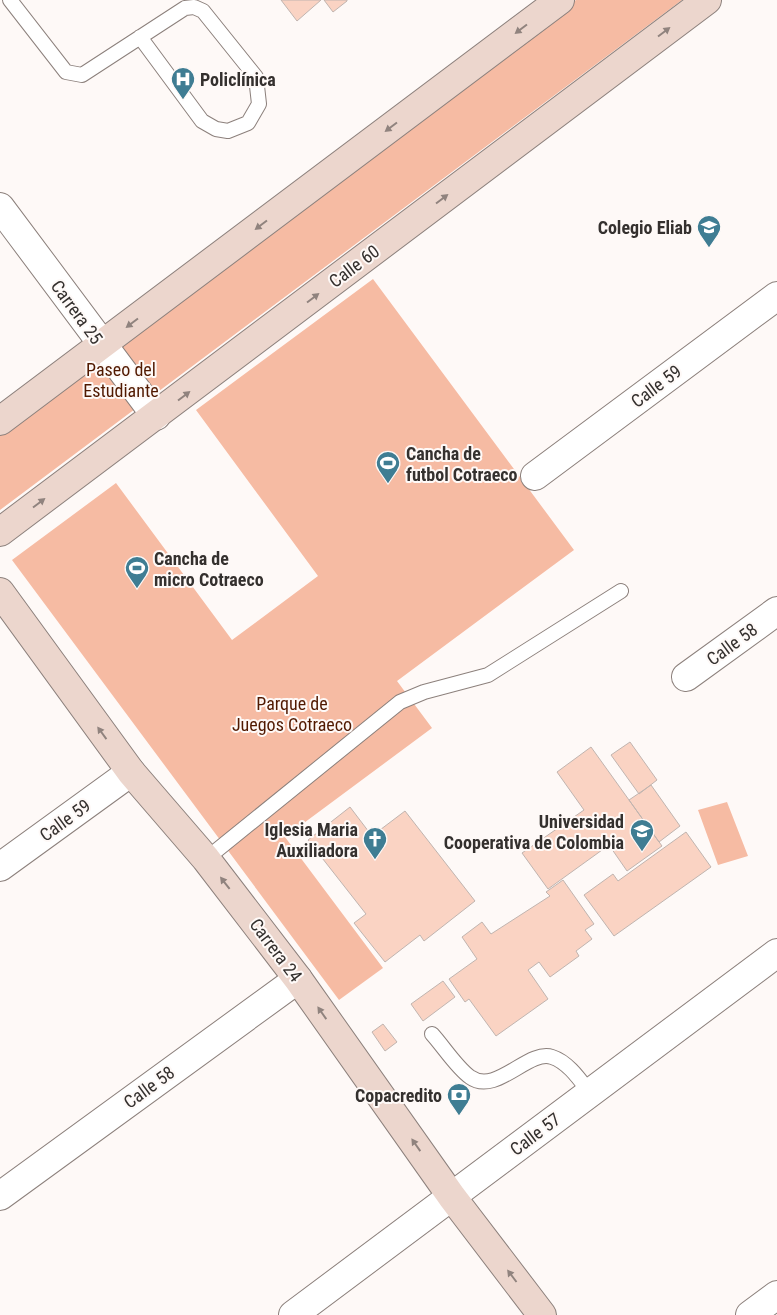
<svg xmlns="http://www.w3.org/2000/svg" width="777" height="1315" font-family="'Roboto Condensed',sans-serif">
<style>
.green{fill:#f6bba3}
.building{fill:#fad3c3;stroke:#c0b4af}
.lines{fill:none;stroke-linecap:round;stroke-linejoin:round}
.lane-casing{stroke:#8c807c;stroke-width:16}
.street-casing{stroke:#8c807c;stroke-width:30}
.secondary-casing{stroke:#8c807c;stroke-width:30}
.lane{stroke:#fff;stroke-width:14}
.street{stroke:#fff;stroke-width:28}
.secondary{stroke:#ecd6cd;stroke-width:28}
.oneway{fill:#90837e}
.labels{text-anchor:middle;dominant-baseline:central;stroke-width:4;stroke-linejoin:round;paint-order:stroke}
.poi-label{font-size:18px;font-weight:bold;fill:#34302e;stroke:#fef9f7;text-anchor:end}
.street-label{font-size:18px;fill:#34302e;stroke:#fef9f7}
.park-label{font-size:18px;fill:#511900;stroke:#fef9f7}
</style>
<rect width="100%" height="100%" fill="#fef9f7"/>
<path class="green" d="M576 0H682L0 510V430Z
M373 279 574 550 397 681 432 728 285 837 383 968 339 1000 12 560 116 483 232 640 318 576 196 410Z
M727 802 748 856 718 865 698 810Z"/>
<path class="building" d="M281 0H321L297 21Z
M324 0H347V1L333 12Z
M630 742 657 780 639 794 611 755Z
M591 747 662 846 627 871 609 845 548 889 522 853 584 810 557 772Z
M651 785 680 826 659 842 629 800Z
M350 807 372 836 405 811 475 901 424 941 420 935 385 962 354 923 366 914 308 840Z
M686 832 711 867 614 936 584 895 613 874 618 881Z
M563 880 594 924 585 930 592 939 576 951 579 956 550 977 539 962 528 970 548 999 496 1036 469 999 465 1002 449 979 477 959 462 937 482 922 491 934 550 896 546 892Z
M443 981 455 997 423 1021 411 1004Z
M383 1024 397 1042 385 1051 372 1032Z"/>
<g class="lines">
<g class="lane-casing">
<path id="lane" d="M10 0 66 72 82 75 185 8 194 7 203 11 256 77 259 104 248 123 228 131 216 129 202 121 140 37
M206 859 400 702 424 692 488 675 621 591
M432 1034C443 1046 457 1068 470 1077 496 1096 528 1049 552 1057 568 1062 580 1080 590 1093"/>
</g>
<g class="street-casing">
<path id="street" d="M0 207 156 416
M535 476 777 296
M686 677 777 611
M0 867 131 772
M0 1196 298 979
M293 1315 777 953
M750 1315 777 1295"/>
</g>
<g class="secondary-casing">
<path id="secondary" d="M0 421 560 0
M0 532 707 0
M0 592 131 772 206 859 298 979 452 1197 542 1315"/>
</g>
<use href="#lane" class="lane"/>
<use href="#street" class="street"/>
<use href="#secondary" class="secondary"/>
</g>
<defs><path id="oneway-solid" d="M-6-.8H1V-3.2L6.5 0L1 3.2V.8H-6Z" transform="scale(1.25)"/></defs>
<g class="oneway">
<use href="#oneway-solid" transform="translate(521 29) rotate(143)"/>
<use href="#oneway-solid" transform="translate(664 32) rotate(-37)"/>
<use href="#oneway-solid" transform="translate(391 127) rotate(143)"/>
<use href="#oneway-solid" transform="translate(442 199) rotate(-37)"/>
<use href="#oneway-solid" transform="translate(261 225) rotate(143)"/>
<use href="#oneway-solid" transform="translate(313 298) rotate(-37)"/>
<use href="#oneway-solid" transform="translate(132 323) rotate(143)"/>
<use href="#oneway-solid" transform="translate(184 396) rotate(-37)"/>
<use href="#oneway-solid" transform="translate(39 503) rotate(-37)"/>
<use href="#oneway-solid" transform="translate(102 733) rotate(-126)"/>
<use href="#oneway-solid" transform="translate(225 883) rotate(-128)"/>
<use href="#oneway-solid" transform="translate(322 1013) rotate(-125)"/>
<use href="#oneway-solid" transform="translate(416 1145) rotate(-125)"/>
<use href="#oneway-solid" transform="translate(512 1276) rotate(-127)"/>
</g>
<defs>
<g id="hospital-pin" transform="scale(1.25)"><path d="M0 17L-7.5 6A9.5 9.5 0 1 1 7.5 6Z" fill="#3f7d93" stroke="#fef9f7"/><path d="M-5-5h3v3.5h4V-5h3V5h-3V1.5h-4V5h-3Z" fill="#fff"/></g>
<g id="school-pin" transform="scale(1.25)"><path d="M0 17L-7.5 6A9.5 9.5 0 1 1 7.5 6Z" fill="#3f7d93" stroke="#fef9f7"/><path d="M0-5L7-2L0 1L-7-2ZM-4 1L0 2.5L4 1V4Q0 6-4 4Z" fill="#fff"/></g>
<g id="stadium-pin" transform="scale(1.25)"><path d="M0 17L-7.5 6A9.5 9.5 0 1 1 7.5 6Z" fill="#3f7d93" stroke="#fef9f7"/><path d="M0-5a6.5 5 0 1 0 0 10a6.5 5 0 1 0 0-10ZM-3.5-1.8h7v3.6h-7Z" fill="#fff"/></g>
<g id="university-pin" transform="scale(1.25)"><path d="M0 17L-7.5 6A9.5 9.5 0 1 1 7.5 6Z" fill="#3f7d93" stroke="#fef9f7"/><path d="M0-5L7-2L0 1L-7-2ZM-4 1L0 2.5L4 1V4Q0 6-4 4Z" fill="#fff"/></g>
<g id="church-pin" transform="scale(1.25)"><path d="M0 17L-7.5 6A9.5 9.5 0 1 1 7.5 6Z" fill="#3f7d93" stroke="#fef9f7"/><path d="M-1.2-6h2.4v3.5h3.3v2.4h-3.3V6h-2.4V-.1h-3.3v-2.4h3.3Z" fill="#fff"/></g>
<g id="bank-pin" transform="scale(1.25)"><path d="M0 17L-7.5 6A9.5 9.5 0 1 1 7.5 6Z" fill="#3f7d93" stroke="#fef9f7"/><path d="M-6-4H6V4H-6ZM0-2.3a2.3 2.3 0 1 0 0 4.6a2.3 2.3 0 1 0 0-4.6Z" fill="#fff"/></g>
</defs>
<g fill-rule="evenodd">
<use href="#hospital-pin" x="183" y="79"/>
<use href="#school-pin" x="709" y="227"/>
<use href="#stadium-pin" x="388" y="463"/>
<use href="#stadium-pin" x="137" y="568"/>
<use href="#university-pin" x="642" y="831"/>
<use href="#church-pin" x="375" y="839"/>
<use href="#bank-pin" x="459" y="1095"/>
</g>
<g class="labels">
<g class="poi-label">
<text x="200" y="79" text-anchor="start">Policlínica</text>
<text x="692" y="227">Colegio Eliab</text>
<text x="406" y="453" text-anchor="start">Cancha de<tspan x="406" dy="21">futbol Cotraeco</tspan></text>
<text x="154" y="558" text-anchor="start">Cancha de<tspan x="154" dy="21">micro Cotraeco</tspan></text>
<text x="624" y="821">Universidad<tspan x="624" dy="21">Cooperativa de Colombia</tspan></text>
<text x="358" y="829">Iglesia Maria<tspan x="358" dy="21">Auxiliadora</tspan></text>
<text x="442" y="1095">Copacredito</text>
</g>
<g class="street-label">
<text transform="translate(354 266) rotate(-37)">Calle 60</text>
<text transform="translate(77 312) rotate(54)">Carrera 25</text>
<text transform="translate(656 386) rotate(-37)">Calle 59</text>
<text transform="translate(732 644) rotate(-36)">Calle 58</text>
<text transform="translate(65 820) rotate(-36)">Calle 59</text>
<text transform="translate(276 950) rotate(53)">Carrera 24</text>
<text transform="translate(149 1087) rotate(-36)">Calle 58</text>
<text transform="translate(535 1134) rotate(-37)">Calle 57</text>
</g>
<g class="park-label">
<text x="121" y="369">Paseo del<tspan x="121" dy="21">Estudiante</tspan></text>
<text x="292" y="703">Parque de<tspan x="292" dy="21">Juegos Cotraeco</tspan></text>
</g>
</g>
</svg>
